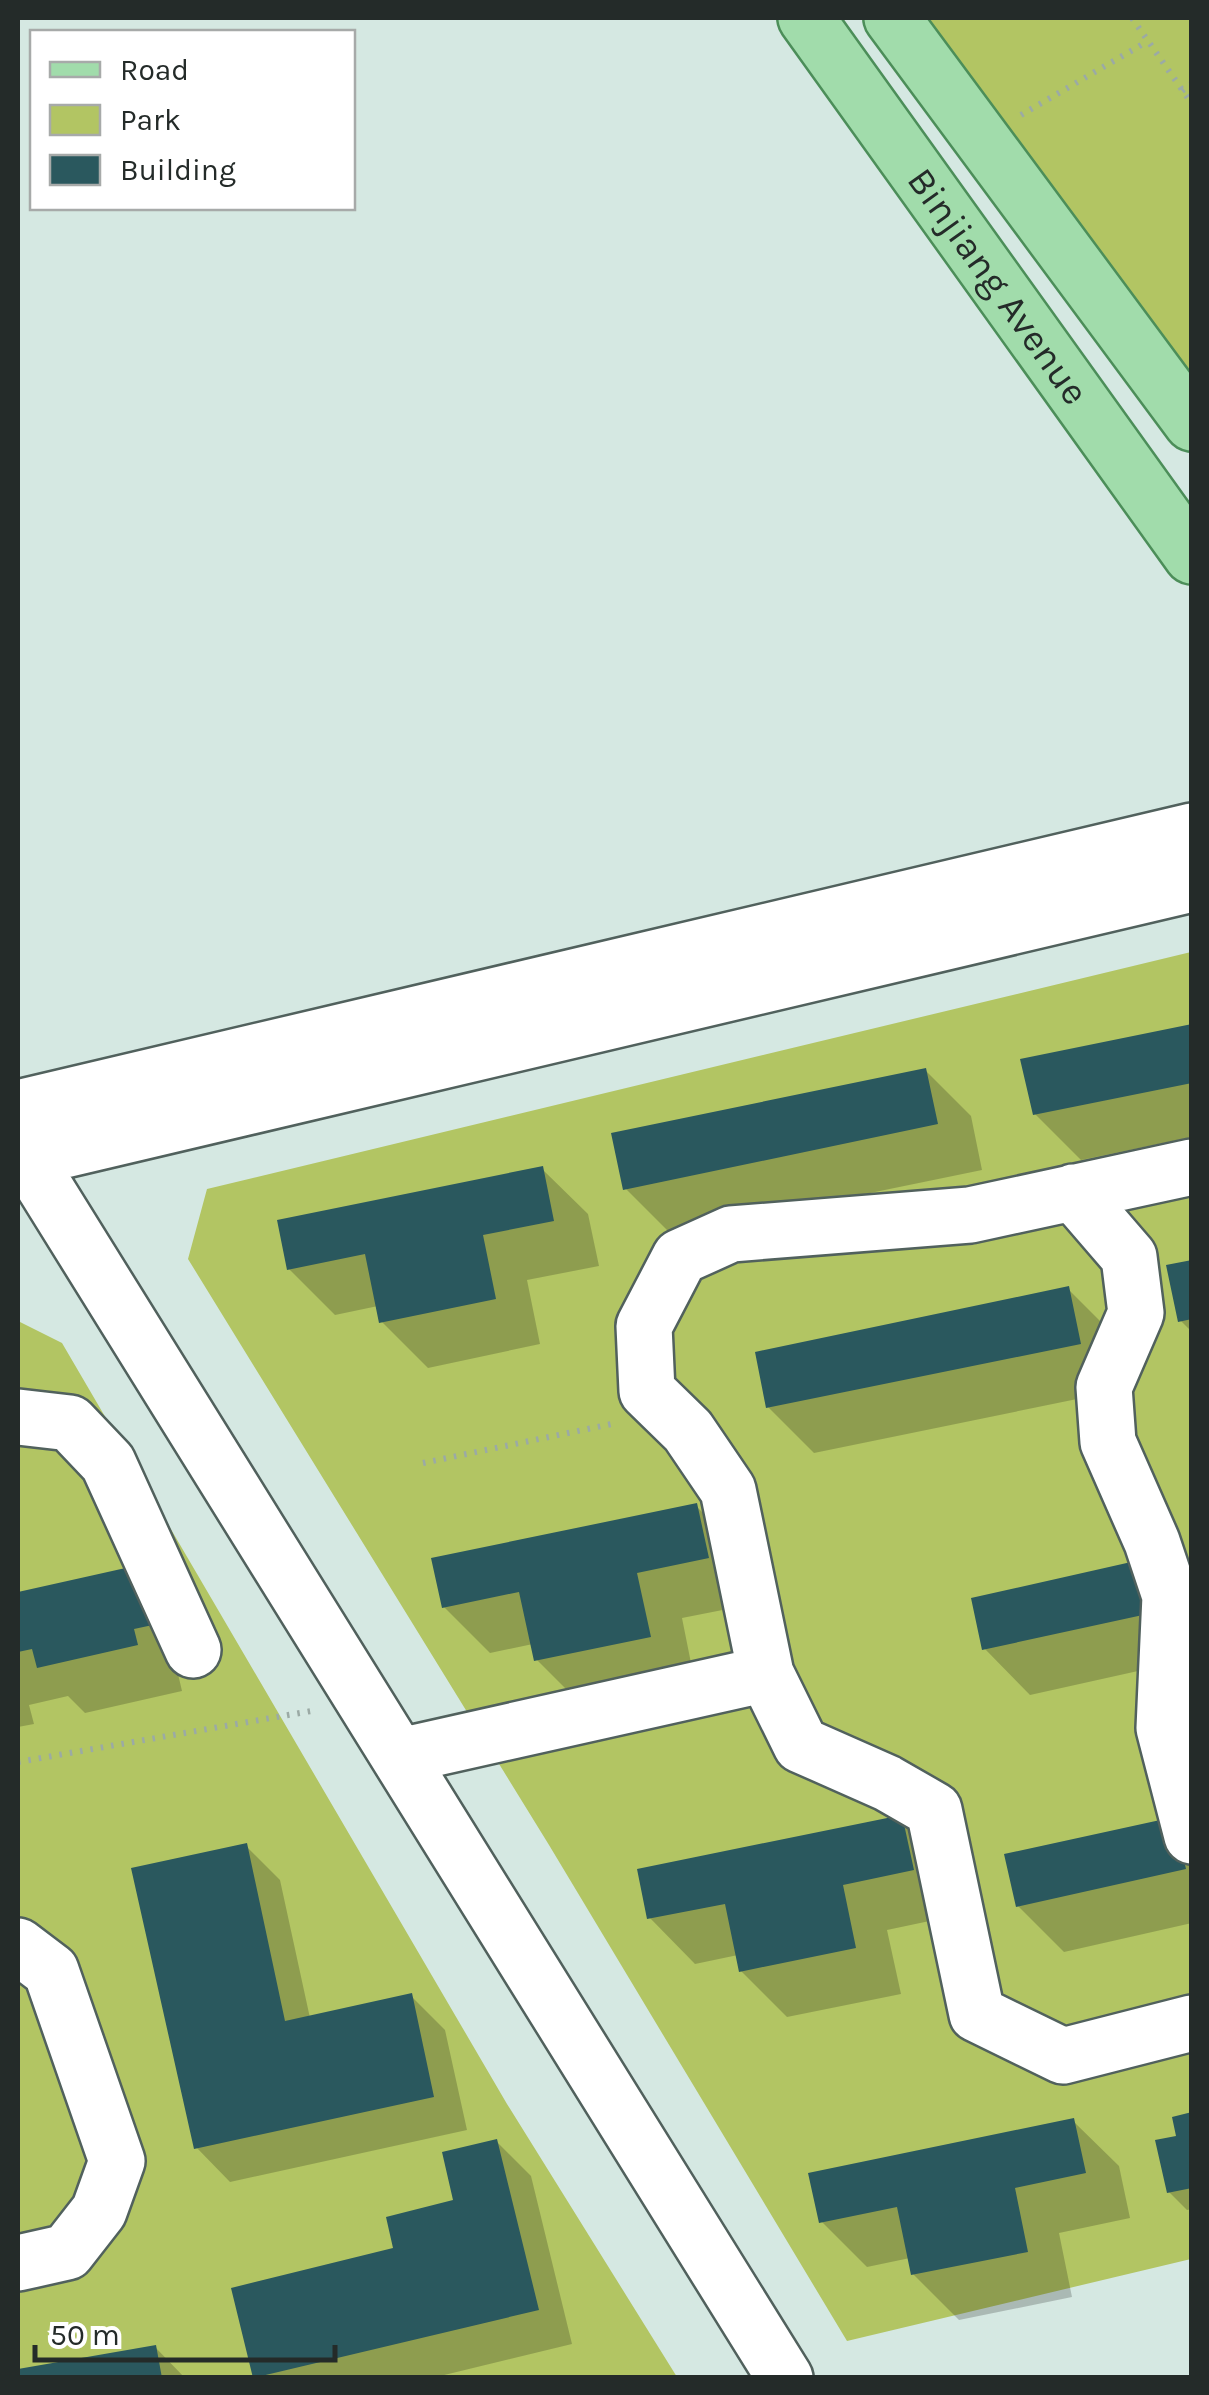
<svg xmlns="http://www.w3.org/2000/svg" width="1209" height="2395" font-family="Karla,sans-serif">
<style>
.green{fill:#b2c563}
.shadow{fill:#0003}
.building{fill:#2a585e}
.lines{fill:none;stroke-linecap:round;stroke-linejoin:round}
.minor-casing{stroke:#51615d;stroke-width:60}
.major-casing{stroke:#4c8e59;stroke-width:60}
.path{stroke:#9baaa5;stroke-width:6;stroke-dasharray:2.5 8;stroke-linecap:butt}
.minor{stroke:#fff;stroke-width:55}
.major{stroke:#a1dcab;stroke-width:55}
.labels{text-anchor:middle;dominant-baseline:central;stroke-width:10;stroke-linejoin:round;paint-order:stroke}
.street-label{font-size:38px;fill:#242b29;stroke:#fff}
</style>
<rect width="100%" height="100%" fill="#d5e8e2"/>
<path class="green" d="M892 18H1191V423Z
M1191 952V2259L847 2341 549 1845 188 1259 207 1189Z
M18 1321 62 1343 507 2104 677 2377H18Z"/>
<path class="shadow" d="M1192 1026V1137L1081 1160 1035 1114Z
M925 1070 971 1116 982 1170 671 1234 625 1188Z
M542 1169 588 1214 599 1266 527 1280 540 1344 428 1368 382 1322 378 1306 335 1315 289 1269Z
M1192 1263V1332L1181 1321Z
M1068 1289 1114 1335 1126 1389 814 1453 768 1407Z
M696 1506 742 1552 753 1604 682 1618 695 1683 582 1705 536 1659 533 1644 490 1653 444 1607Z
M1139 1562 1192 1659 1030 1695 985 1649Z
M147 1565 206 1668 178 1674 182 1691 85 1713 68 1696 29 1705 34 1724 18 1727V1595Z
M902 1818 947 1864 958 1915 887 1930 901 1994 787 2017 741 1971 738 1955 695 1964 650 1918Z
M1192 1838V1923L1064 1952 1018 1906Z
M246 1846 280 1880 310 2018 411 1996 445 2030 467 2130 230 2182 196 2147Z
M1192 2115V2209L1187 2210 1169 2192 1179 2138Z
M1073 2121 1119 2166 1130 2218 1059 2233 1072 2297 959 2320 913 2274 910 2258 867 2267 821 2221Z
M496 2141 531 2176 572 2344 432 2378H256L234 2290 396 2250 456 2202Z
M155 2347 185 2378H18V2371Z"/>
<path class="building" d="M1192 1024V1083L1033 1115 1020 1059Z
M926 1068 938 1124 623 1190 611 1133Z
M543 1166 554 1221 483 1235 496 1299 379 1323 365 1254 287 1270 277 1220Z
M1192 1260V1319L1178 1322 1166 1265Z
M1069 1286 1081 1344 766 1408 755 1352Z
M697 1503 709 1558 637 1573 651 1637 534 1661 519 1592 442 1608 431 1558Z
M1140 1560 1152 1613 982 1650 971 1598Z
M148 1563 162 1623 134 1629 138 1645 37 1668 32 1649 18 1652V1592Z
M902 1815 914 1870 843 1885 856 1948 739 1972 725 1904 647 1919 637 1869Z
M1174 1817 1186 1869 1016 1907 1004 1854Z
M247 1843 285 2021 412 1993 434 2097 194 2149 131 1868Z
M1192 2112V2188L1167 2193 1155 2140 1176 2136 1172 2117Z
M1074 2118 1086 2173 1015 2188 1028 2252 911 2275 897 2207 819 2223 808 2173Z
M497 2139 539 2310 253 2378 231 2288 393 2248 386 2217 453 2200 442 2152Z
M156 2345 162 2378H18V2369Z"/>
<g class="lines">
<g class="minor-casing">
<path id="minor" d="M18 1108 1192 831
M18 1144 785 2378
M18 1161 1192 884
M1073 1192 1129 1257 1136 1313 1104 1387 1108 1442 1152 1542 1170 1596 1164 1728 1192 1836
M18 1417 70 1423 108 1463 193 1650
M766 1674 728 1490 688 1431 647 1391 644 1326 680 1257 731 1234 970 1215 1192 1167
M400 1756 766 1674 801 1745 887 1783 934 1810 977 2014 1063 2056 1192 2023
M18 1946 51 1971 117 2161 99 2211 67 2252 18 2263"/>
</g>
<g class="major-casing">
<g id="major">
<path id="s1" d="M806 18 1192 556"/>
<path d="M892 18 1192 423"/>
</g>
</g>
<path class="path" d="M1132 18 1192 104
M1182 91 1192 83
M1021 115 1148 41
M423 1463 612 1424
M18 1762 317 1710"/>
<use href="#minor" class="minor"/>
<use href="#major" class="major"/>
</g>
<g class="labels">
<g class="street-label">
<text stroke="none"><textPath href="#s1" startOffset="330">Binjiang Avenue</textPath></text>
</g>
</g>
<rect width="1209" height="2395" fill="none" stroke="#242b29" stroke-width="40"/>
<rect x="30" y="30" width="325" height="180" fill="#ffffff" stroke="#a7aaa9" stroke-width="2.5"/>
<rect x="50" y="62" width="50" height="15" fill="#a1dcab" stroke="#a7aaa9" stroke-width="2.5"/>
<text x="120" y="80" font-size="30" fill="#242b29">Road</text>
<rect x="50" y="105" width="50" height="30" fill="#b2c563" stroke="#a7aaa9" stroke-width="2.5"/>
<text x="120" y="130" font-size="30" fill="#242b29">Park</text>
<rect x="50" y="155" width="50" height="30" fill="#2a585e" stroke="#a7aaa9" stroke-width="2.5"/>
<text x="120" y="180" font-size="30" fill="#242b29">Building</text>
<path d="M35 2345v15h300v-15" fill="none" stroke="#242b29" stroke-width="5"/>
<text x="50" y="2345" font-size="30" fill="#242b29" stroke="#ffffff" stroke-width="8" paint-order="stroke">50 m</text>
</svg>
